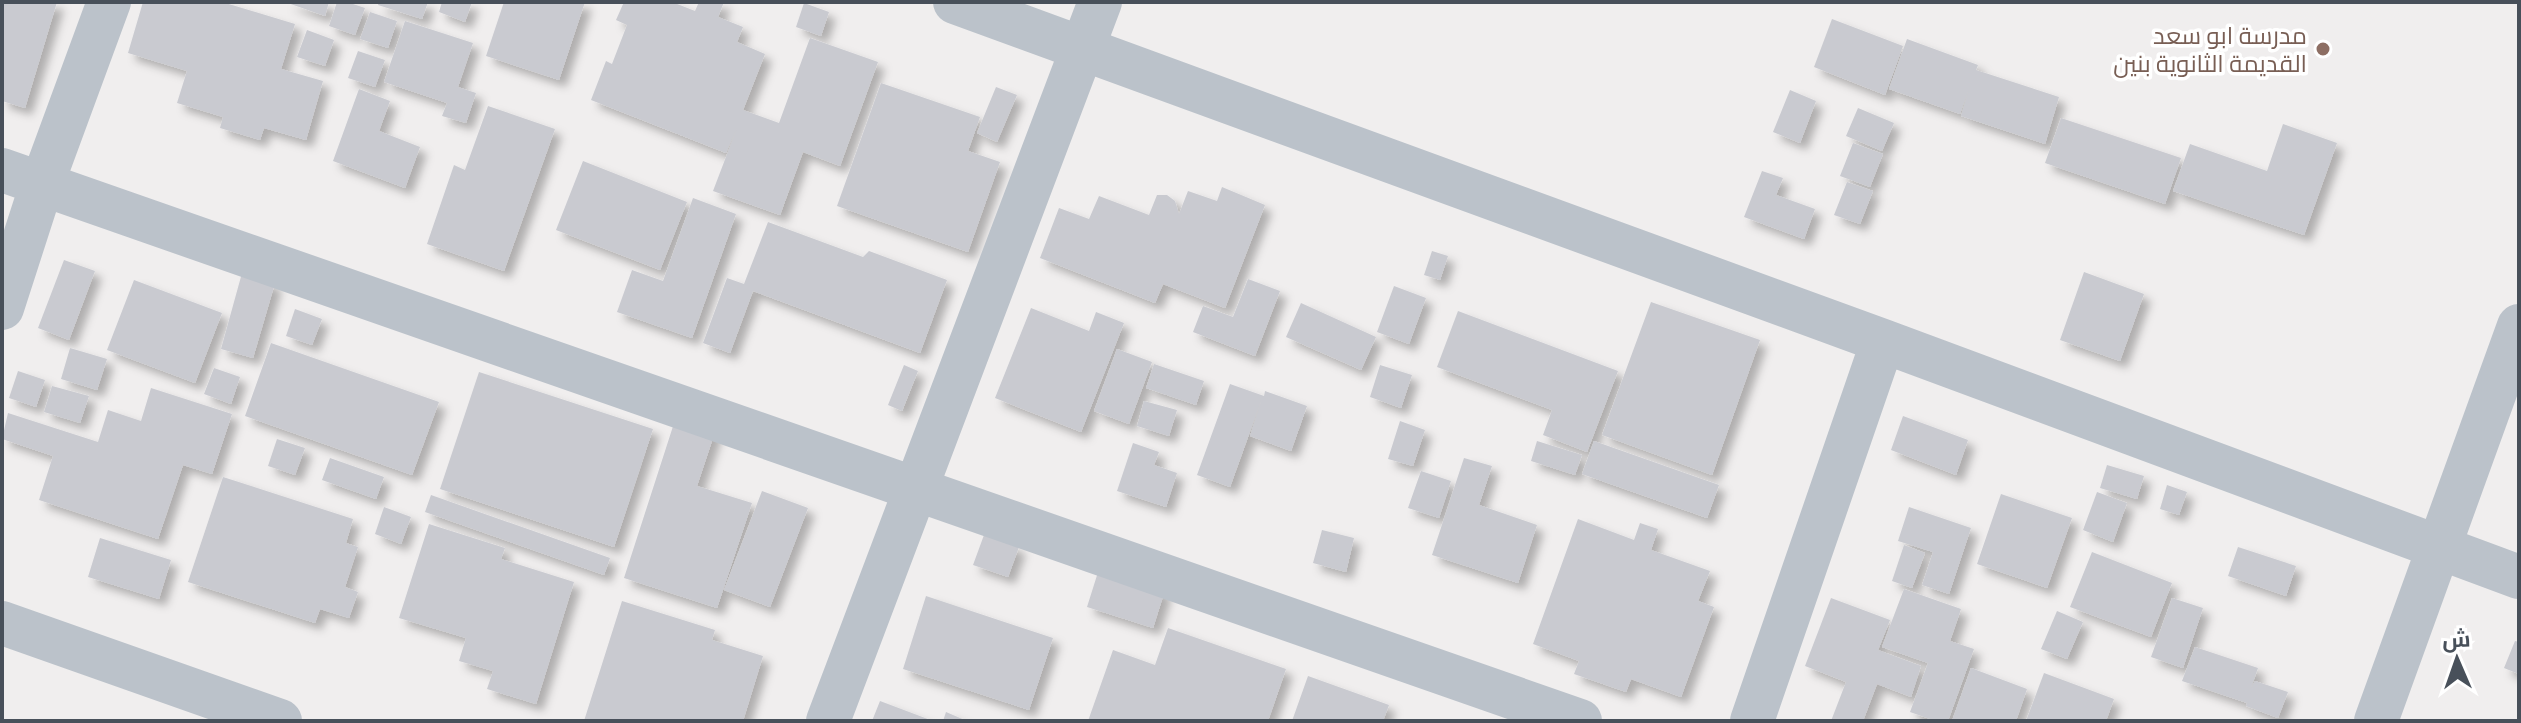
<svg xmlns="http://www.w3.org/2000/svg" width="2521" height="723" font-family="'Archivo Narrow',Cairo,sans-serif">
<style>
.building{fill:#c9cad0;filter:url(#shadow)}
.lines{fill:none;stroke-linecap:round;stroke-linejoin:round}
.minor{stroke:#bbc2ca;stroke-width:44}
.education-dot{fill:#8d6e63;stroke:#fff;stroke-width:3}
.labels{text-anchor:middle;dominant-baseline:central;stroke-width:7;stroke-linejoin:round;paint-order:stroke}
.education-label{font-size:24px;fill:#785e54;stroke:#fff;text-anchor:end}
</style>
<defs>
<filter id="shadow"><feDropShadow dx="7" dy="7" stdDeviation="4" flood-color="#0004"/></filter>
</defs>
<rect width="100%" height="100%" fill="#f0eeee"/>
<path class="building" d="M2 2H57L25 108 2 101Z
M143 2H222L295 24 281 69 323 81 306 140 264 128 260 140 220 128 223 117 177 103 187 71 128 53Z
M285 2H329L325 16Z
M337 2H347L365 8 355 35 329 26Z
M379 2H428L422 19 378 5Z
M442 2H472L465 22 439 12Z
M504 2H585L559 80 486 56Z
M624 2H672L695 11 699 2H724L718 17 743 27 737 42 765 54 743 110 779 123 810 38 878 62 840 166 803 152 780 215 713 191 737 128 726 153 591 100 606 61 612 64 627 25 616 20Z
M804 3 829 12 821 36 796 27Z
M370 12 397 21 388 48 360 39Z
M1832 19 1903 46 1885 95 1814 67Z
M405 21 473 43 458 87 476 93 466 123 442 116 447 103 384 82Z
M307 30 334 40 325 66 297 57Z
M1907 39 1978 65 1976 70 2059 97 2045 144 1961 116 1969 89 1960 114 1889 89Z
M358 51 385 60 375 87 348 78Z
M881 83 980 117 968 151 1000 162 968 252 837 206Z
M996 87 1017 95 997 142 977 133Z
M359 89 390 101 379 131 420 147 405 188 333 161Z
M1790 90 1816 101 1800 143 1773 132Z
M488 106 555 129 504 271 427 244 454 165 465 170Z
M1858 108 1894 123 1882 151 1846 136Z
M2061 118 2181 158 2165 204 2045 163Z
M2283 124 2337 143 2304 235 2173 191 2190 144 2267 171Z
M1853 143 1883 154 1870 187 1840 176Z
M583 161 687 202 660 270 556 230Z
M1762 171 1783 178 1776 195 1815 209 1804 239 1744 217Z
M1847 182 1873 191 1860 224 1834 215Z
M1222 187 1265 205 1225 308 1163 284 1155 303 1040 258 1059 208 1089 219 1099 196 1149 215 1157 195H1167L1175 201 1179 214 1188 191 1217 201Z
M693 198 736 214 692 338 617 312 632 270 663 281Z
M768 222 863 257 869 251 947 280 920 353 753 291 730 353 703 343 727 278 744 284Z
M1432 251 1448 256 1440 280 1424 275Z
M64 260 95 271 69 340 38 328Z
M2084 272 2144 294 2120 361 2060 340Z
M242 273 275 283 253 358 221 349Z
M1248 279 1280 291 1255 356 1193 332 1203 306 1233 317Z
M134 280 222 313 195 383 107 350Z
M1394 286 1426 298 1409 344 1377 332Z
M1651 302 1760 340 1712 475 1602 435Z
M1301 303 1376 337 1361 370 1286 337Z
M1031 308 1089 331 1096 312 1124 323 1081 432 995 398Z
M295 309 322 319 312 345 286 336Z
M1458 311 1618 371 1587 452 1543 435 1552 410 1437 367Z
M271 343 439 402 412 475 245 416Z
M70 348 107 359 97 390 61 379Z
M1117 349 1152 362 1129 424 1094 411Z
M1154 364 1204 381 1196 405 1146 388Z
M904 365 918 371 902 411 888 405Z
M1380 365 1412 375 1401 408 1370 397Z
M214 368 240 377 231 404 204 394Z
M18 371 45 380 36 407 9 398Z
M479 372 653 429 614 547 440 489Z
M1230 384 1264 396 1265 391 1307 406 1291 451 1250 436 1261 401 1230 487 1197 475Z
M52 386 89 396 80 423 44 412Z
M151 388 232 414 212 474 183 465 158 539 39 500 53 456 2 439 8 413 98 442 108 410 141 421Z
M1144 401 1177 410 1169 436 1137 426Z
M1903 416 1968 440 1956 475 1891 450Z
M676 417 716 429 697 486 752 503 717 608 624 578Z
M1400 421 1425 430 1413 466 1388 459Z
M277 439 305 448 295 475 268 466Z
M1537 441 1582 455 1575 475 1531 461Z
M1594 441 1719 485 1707 518 1582 474Z
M1133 443 1159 452 1154 465 1177 473 1166 507 1117 491Z
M330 458 384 477 376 499 322 480Z
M1464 458 1492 466 1479 505 1537 525 1518 583 1432 555Z
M2107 465 2144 476 2137 499 2100 488Z
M1421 471 1451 481 1439 518 1408 508Z
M223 477 353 519 346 543 358 547 345 587 358 592 349 618 320 609 315 623 188 582Z
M2167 485 2187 492 2179 515 2160 509Z
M762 491 808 508 770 607 724 590Z
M2097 492 2127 503 2113 542 2083 530Z
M2001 494 2072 518 2047 588 1977 564Z
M431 495 610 558 604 575 425 512Z
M384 507 411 517 401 544 375 534Z
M1909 507 1971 528 1949 594 1922 585 1933 552 1898 541Z
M1578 519 1634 540 1640 523 1658 529 1651 550 1710 571 1698 601 1714 607 1681 697 1631 679 1626 692 1574 674 1579 661 1533 644Z
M429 524 505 548 501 559 574 582 536 704 487 689 493 671 459 661 466 638 399 618Z
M1322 530 1354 538 1346 572 1313 563Z
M984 535 1019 547 1008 577 973 565Z
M100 538 171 560 159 599 88 577Z
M1904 545 1925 553 1912 588 1892 581Z
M2238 547 2296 566 2286 596 2228 576Z
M2092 552 2172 583 2151 637 2070 607Z
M1099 569 1165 590 1153 628 1087 607Z
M1904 589 1961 609 1950 641 1974 649 1948 721H1936L1910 712 1928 663 1882 647Z
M926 596 1053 638 1029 710 903 669Z
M1831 598 1890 620 1878 650 1921 666 1911 697 1877 684 1863 721H1831L1846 682 1805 666Z
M2172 598 2203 608 2183 668 2151 657Z
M622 601 715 630 712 640 763 656 743 721H584Z
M2057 611 2083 622 2067 659 2041 649Z
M1168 628 1286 669 1268 721H1088L1113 650 1155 665Z
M2515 641 2519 642V674L2504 668Z
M2195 647 2258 668 2251 688 2255 681 2288 692 2278 718 2246 706 2247 703 2182 681Z
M1971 668 2027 689 2016 721H1952Z
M2044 673 2114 699 2106 721H2026Z
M1308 676 1389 705 1383 721H1292Z
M880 701 933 721H872Z
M946 712 967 721H943Z"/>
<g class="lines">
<path class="minor" d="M955 2 1883 341 2519 577
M2 170 1580 721
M2 308 42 184 109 2
M2 623 280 721
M828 721 1100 2
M1752 721 1883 341
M2376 721 2519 326"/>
</g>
<circle class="education-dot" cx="2323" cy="49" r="8"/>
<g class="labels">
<g class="education-label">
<text x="2307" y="35">مدرسة ابو سعد<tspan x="2307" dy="28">القديمة الثانوية بنين</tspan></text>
</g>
</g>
<rect width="2521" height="723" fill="none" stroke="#48505a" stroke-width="8"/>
<g transform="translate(2457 659) rotate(358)" stroke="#ffffff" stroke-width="6" paint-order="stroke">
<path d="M0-6L14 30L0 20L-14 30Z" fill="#48505a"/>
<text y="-12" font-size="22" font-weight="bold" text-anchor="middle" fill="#48505a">ش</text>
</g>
</svg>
